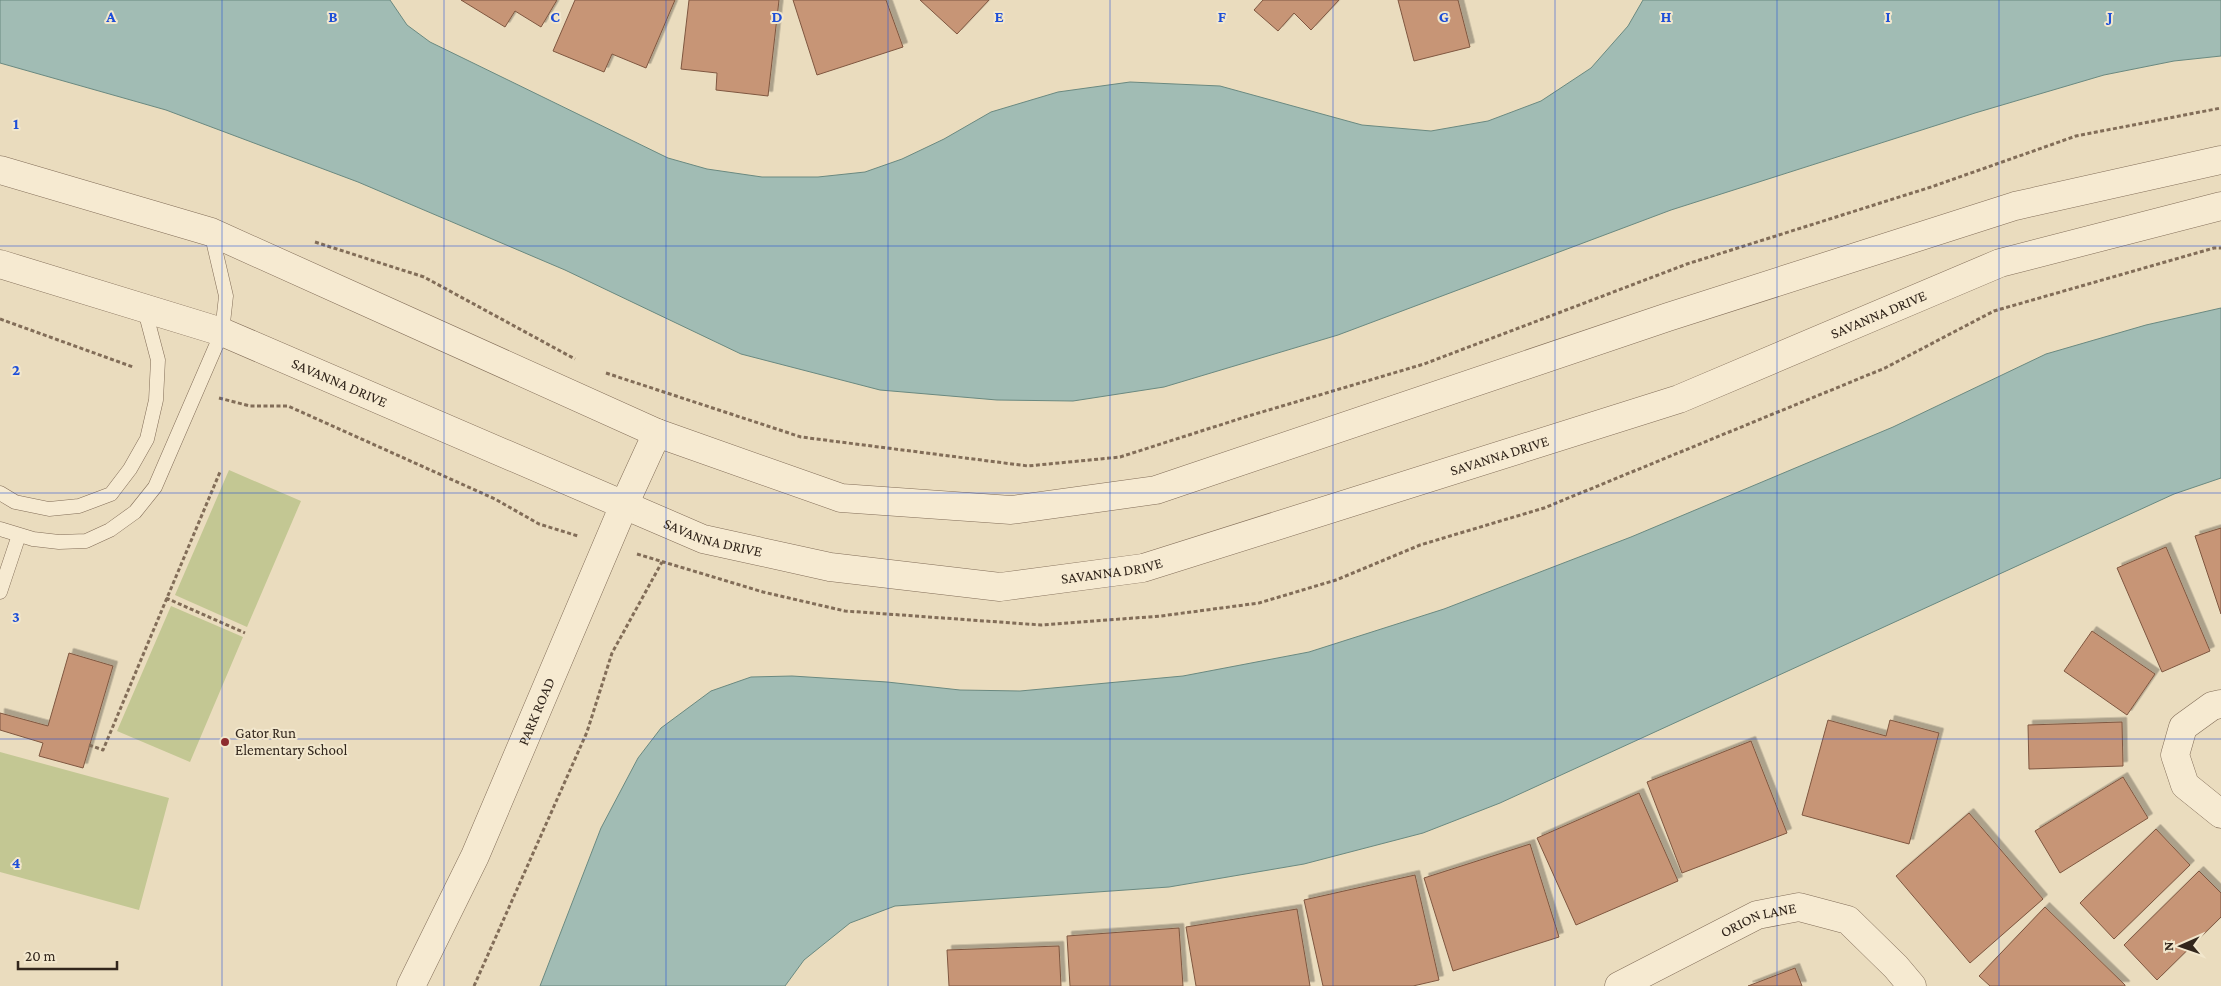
<svg xmlns="http://www.w3.org/2000/svg" width="2221" height="986" font-family="'Crimson Pro',serif">
<style>
.green{fill:#c3c793}
.water{fill:#a1bcb4;stroke:#6a8980}
.building{fill:#c79576;stroke:#7f5740;filter:url(#shadow)}
.lines{fill:none;stroke-linecap:round;stroke-linejoin:round}
.service-casing{stroke:#826d58;stroke-width:15}
.minor-casing{stroke:#826d58;stroke-width:29}
.path{stroke:#826d58;stroke-width:3;stroke-dasharray:4 2.5;stroke-linecap:butt}
.service{stroke:#f6ead1;stroke-width:14}
.minor{stroke:#f6ead1;stroke-width:28}
.grid{fill:none;stroke:#1d4ed8;stroke-width:1;stroke-opacity:0.55}
.poi-dot{fill:#8d2c2f;stroke:#f2e7cd;stroke-width:2}
.labels{text-anchor:middle;dominant-baseline:central;stroke-width:4;stroke-linejoin:round;paint-order:stroke}
.street-label{font-size:15px;fill:#32261c;stroke:#f2e7cd}
.poi-label{font-size:15px;fill:#32261c;stroke:#f2e7cd;text-anchor:start}
.grid-label{font-size:16px;text-anchor:middle;font-weight:bold;fill:#1d4ed8;stroke:#f2e7cd;stroke-width:4;stroke-linejoin:round;paint-order:stroke}
</style>
<defs>
<filter id="shadow"><feDropShadow dx="4.5" dy="-4.5" stdDeviation="0" flood-color="#0004"/></filter>
</defs>
<rect width="100%" height="100%" fill="#eadcbe"/>
<path class="green" d="M229 470 301 501 247 627 175 595Z
M171 606 243 637 190 762 117 731Z
M0 752 169 798 139 910 0 872Z"/>
<path class="water" d="M0 0H390L407 25 430 42 668 158 707 169 762 177H818L865 172 902 159 944 139 991 112 1058 92 1130 82 1220 86 1362 125 1431 131 1488 121 1541 101 1591 68 1628 26 1643 0H2221V56L2174 61 2104 75 1975 113 1671 210 1338 335 1164 387 1073 401 997 400 880 390 741 354 565 270 358 182 166 110 0 63Z
M2221 308V478L2174 494 1500 803 1423 833 1304 864 1169 887 895 906 850 923 804 960 785 986H540L601 828 638 758 661 728 711 691 751 677 792 676 887 682 960 690 1020 691 1183 676 1309 652 1444 609 1631 537 1893 427 2046 354 2146 325Z"/>
<path class="building" d="M461 0H557L541 27 515 11 505 27Z
M575 0H675L646 68 612 54 604 72 553 51Z
M689 0H779L768 96 716 90 717 73 681 69Z
M793 0H886L903 47 817 75Z
M920 0H989L957 34Z
M1263 0H1339L1311 30 1294 13 1278 31 1254 10Z
M1398 0H1458L1470 47 1414 61Z
M2221 528V614L2195 536Z
M2166 547 2210 651 2162 672 2117 568Z
M2092 631 2155 674 2127 715 2064 671Z
M69 653 113 666 83 768 39 756 43 743 0 730V713L48 726Z
M1828 720 1886 736 1890 720 1939 733 1909 844 1802 815Z
M2122 722 2123 766 2029 769 2028 725Z
M1751 741 1787 833 1682 873 1647 782Z
M2123 777 2148 818 2060 873 2035 831Z
M1639 793 1678 881 1576 925 1537 838Z
M1969 813 2043 899 1970 963 1896 876Z
M2156 829 2190 865 2114 939 2080 903Z
M1530 844 1559 937 1453 971 1424 878Z
M2199 871 2221 893V917L2157 980 2124 945Z
M1415 875 1439 980 1413 986H1323L1304 900Z
M2045 907 2125 985V986H1990L1979 976Z
M1297 909 1310 986H1196L1186 927Z
M1179 928 1183 986H1070L1067 936Z
M1059 946 1061 986H949L947 950Z
M1795 968 1802 986H1748Z"/>
<g class="lines">
<g class="service-casing">
<path id="service" d="M0 493 15 502 49 509 79 506 111 494 130 469 147 439 156 400 158 360 144 307
M0 529 33 539 59 542 86 541 110 530 135 512 155 487 222 332 226 296 211 232
M0 592 19 535"/>
</g>
<g class="minor-casing">
<g id="minor">
<path d="M0 170 211 232 657 433 841 498 1011 510 1156 490 1668 317 2015 206 2221 160"/>
<path id="s1" d="M0 264 222 332 703 539 830 567 1000 587 1143 568 1679 399 2000 263 2221 206"/>
<path d="M2221 704 2212 706 2183 727 2175 755 2185 785 2221 814"/>
<path id="s2" d="M411 986 475 856 624 505 657 433"/>
<path id="s3" d="M1619 986 1757 915 1799 907 1848 920 1896 967 1912 986"/>
</g>
</g>
<path class="path" d="M315 242 424 277 575 359
M0 319 133 367
M606 373 801 437 1028 466 1120 457 1245 417 1424 364 1687 264 1931 187 2076 136 2221 108
M219 398 250 406H288L495 499 539 524 578 536
M637 554 763 592 845 611 1041 625 1161 616 1259 603 1336 580 1420 545 1544 508 1885 368 1994 311 2214 248H2221
M166 598 245 633
M89 745 103 750 220 472
M474 986 587 732 612 653 662 562"/>
<use href="#service" class="service"/>
<use href="#minor" class="minor"/>
</g>
<path class="grid" d="M222 0V986M444 0V986M666 0V986M888 0V986M1110 0V986M1333 0V986M1555 0V986M1777 0V986M1999 0V986M0 246H2221M0 493H2221M0 739H2221"/>
<circle class="poi-dot" cx="225" cy="742" r="5"/>
<g class="labels">
<g class="street-label">
<text stroke="none"><textPath href="#s1" startOffset="1980">SAVANNA DRIVE</textPath></text>
<text stroke="none"><textPath href="#s1" startOffset="360">SAVANNA DRIVE</textPath></text>
<text stroke="none"><textPath href="#s1" startOffset="1575">SAVANNA DRIVE</textPath></text>
<text stroke="none"><textPath href="#s1" startOffset="765">SAVANNA DRIVE</textPath></text>
<text stroke="none"><textPath href="#s1" startOffset="1170">SAVANNA DRIVE</textPath></text>
<text stroke="none"><textPath href="#s2" startOffset="302">PARK ROAD</textPath></text>
<text stroke="none"><textPath href="#s3" startOffset="155">ORION LANE</textPath></text>
</g>
<g class="poi-label">
<text x="235" y="733">Gator Run<tspan x="235" dy="17">Elementary School</tspan></text>
</g>
</g>
<g class="grid-label">
<text x="111" y="22">A</text>
<text x="333" y="22">B</text>
<text x="555" y="22">C</text>
<text x="777" y="22">D</text>
<text x="999" y="22">E</text>
<text x="1222" y="22">F</text>
<text x="1444" y="22">G</text>
<text x="1666" y="22">H</text>
<text x="1888" y="22">I</text>
<text x="2110" y="22">J</text>
<text x="16" y="129">1</text>
<text x="16" y="375">2</text>
<text x="16" y="622">3</text>
<text x="16" y="868">4</text>
</g>
<g transform="translate(2181 946) rotate(268)" stroke="#f2e7cd" stroke-width="4" paint-order="stroke">
<path d="M0-4L9 19L0 12L-9 19Z" fill="#32261c"/>
<text y="-8" font-size="14" font-weight="bold" text-anchor="middle" fill="#32261c">N</text>
</g>
<path d="M18 961v8h99v-8" fill="none" stroke="#32261c" stroke-width="2.5"/>
<text x="25" y="961" font-size="15" fill="#32261c" stroke="#f2e7cd" stroke-width="4" paint-order="stroke">20 m</text>
</svg>
